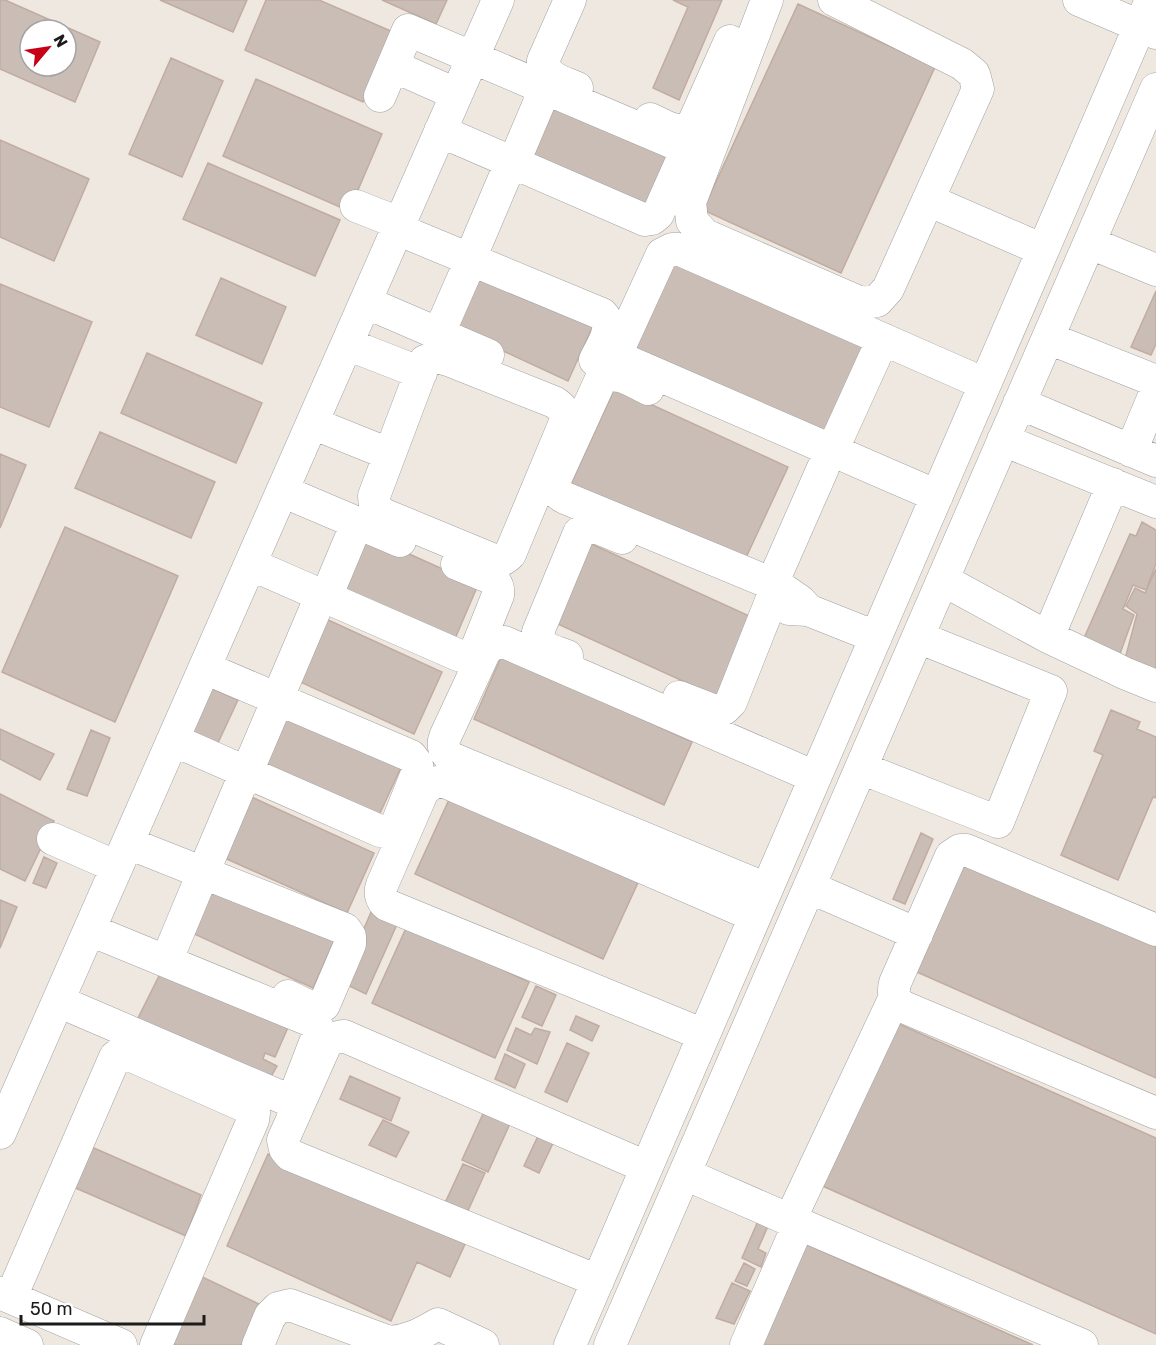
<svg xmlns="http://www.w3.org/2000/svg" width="1156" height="1345" font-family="Rubik,sans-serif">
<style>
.building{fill:#cabdb6;stroke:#c1aca1;stroke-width:1.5;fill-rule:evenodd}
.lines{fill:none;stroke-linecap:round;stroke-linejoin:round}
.minor-casing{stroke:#a2a2a2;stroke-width:33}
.minor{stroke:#fff;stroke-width:32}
</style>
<rect width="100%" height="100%" fill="#eee8e0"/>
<path class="building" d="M0 0H5L100 42 75 102 0 69ZM30 30H66V66H30Z
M160 0H247L233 32Z
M266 0H319L393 32 363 102 245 50Z
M382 0H447L436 24Z
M673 0H722L679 100 653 88 688 7Z
M798 4 935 67 841 273 703 210Z
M171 58 223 81 182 177 129 154Z
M256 79 382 134 349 211 223 156Z
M558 100 676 154 649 214 531 160Z
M0 140 89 179 54 261 0 237Z
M208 163 340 220 315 276 183 219Z
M673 258 867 346 827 436 633 348Z
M476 267 595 321 568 381 449 326Z
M221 278 286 307 262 364 196 335Z
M0 284 92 322 49 427 0 407Z
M1156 291V344L1151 355 1131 347Z
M147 353 262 403 236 463 121 413Z
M615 388 788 467 743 564 570 486Z
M100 432 215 482 191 538 75 488Z
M0 454 26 465 0 528Z
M1142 522 1156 530V564L1146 590 1133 585 1123 609 1134 615 1117 662 1081 645 1130 534 1136 536Z
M65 527 178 576 115 722 2 672Z
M367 535 478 585 454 641 342 590Z
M587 542 756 619 720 698 551 621Z
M1156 569V672L1125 659 1137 614 1126 606 1135 588 1145 593Z
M326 619 442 672 414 734 298 681Z
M502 655 692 742 664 805 474 719Z
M211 688 238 700 217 745 191 733Z
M283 708 403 763 375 824 255 769Z
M1111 710 1140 722 1137 729 1156 737V798L1153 797 1118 880 1061 855 1103 755 1094 751Z
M0 729 54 754 40 780 0 759Z
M91 730 110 738 87 796 67 789Z
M453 791 641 876 603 959 415 874Z
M0 794 54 821 25 881 0 869Z
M245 794 374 853 347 913 218 855Z
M921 833 933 839 905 904 893 899Z
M968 855 1156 938V1078L917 972Z
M44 857 57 863 46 888 33 883Z
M216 881 336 936 313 988 192 933Z
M0 900 17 907 0 948Z
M372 910 398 922 366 994 341 982Z
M407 926 529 982 495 1058 372 1003Z
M164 966 289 1025 275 1057 265 1053 263 1059 277 1066 268 1082 136 1022Z
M536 986 556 995 542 1026 522 1017Z
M576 1016 599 1026 592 1041 570 1030Z
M890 1020 1156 1138V1334L818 1184Z
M516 1028 531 1035 535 1028 550 1032 537 1064 507 1050Z
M567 1043 589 1053 567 1102 545 1092Z
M505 1054 525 1064 515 1088 495 1079Z
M350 1076 400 1098 391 1121 340 1099Z
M487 1105 513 1117 488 1172 462 1160Z
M383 1120 409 1132 396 1157 369 1145Z
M538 1136 553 1143 539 1173 524 1166Z
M87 1145 201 1195 186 1236 71 1186Z
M268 1154 465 1244 450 1277 417 1262 391 1321 227 1246Z
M463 1164 485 1173 467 1213 445 1203Z
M758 1221 768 1226 758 1249 766 1253 761 1267 742 1258Z
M799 1241 1033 1345H753Z
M744 1263 755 1269 747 1286 735 1281Z
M198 1275 261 1305 243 1345H176L168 1341Z
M732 1283 750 1291 734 1324 716 1318Z"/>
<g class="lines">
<g class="minor-casing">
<path id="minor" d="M570 0 543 61C546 79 562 81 577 88
M767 0 690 202 692 221 705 235 861 303 877 301 888 289 978 89 974 74 962 64 834 0
M1079 0 1156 33
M393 66 456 94
M380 96 408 30 676 144C682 149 683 153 682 160L658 214 652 219 645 220 440 131
M650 119C664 125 678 136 692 126L730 41
M514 162 545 89
M928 200 1043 250
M356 206 399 223
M397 229 602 314C616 328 602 345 595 360
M1090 243 1156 270
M475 247 506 174
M365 302 488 355
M439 333 471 260
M1048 338 1156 381
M347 344 421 373
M436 357 448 360 554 402C562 407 565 411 566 420L510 554C505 559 500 562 494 560L385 515C377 511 374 505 374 496L425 361Z
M648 389C633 382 616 369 601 379L553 484C555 491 559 495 565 498L780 587 800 601 808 610
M1019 403 1156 461
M312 423 389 454
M1003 440 1156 502
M832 451 883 339
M1131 451 1156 391
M282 491 400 541
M937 496 631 363 622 358 618 350 662 254 672 249H678L985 384
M250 564 458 655C465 658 471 656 476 650L498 595C499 588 497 583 491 578L457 564
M943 580 1048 637 1114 668 1124 673 1156 686
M772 584 823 468
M326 597 357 523
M789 609 808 610 876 637
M1048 637 1113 484
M567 656C553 650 540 650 538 632L579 533 586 527H595L622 538
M284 683 315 610
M679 697 715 711 724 709 731 702 771 601
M173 740 380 831C387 833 391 832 396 826L417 773V764L411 756 205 668
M861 768 998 822 1051 691 918 637
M247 772 278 699
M53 839 117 867
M128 843 345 929 350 936V944L324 1005C312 1011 299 1001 288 996
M209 859 240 786
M809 887 917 934
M767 889 451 758C444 752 442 745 445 737L484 653C489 645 496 643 504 642L815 777
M1156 930 966 850H960L951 856 895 983C892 996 894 1002 906 1008L1156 1113
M173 945 203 873
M894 999 790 1220 1082 1345
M58 1001 286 1099 294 1096 296 1092 318 1035V1028L314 1022 90 930
M704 1035 387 905C381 900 379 893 382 885L423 791 432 783 443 781 755 916
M0 1133 498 0
M685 1174 790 1220 794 1227 793 1237 746 1345
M598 1281 290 1155 285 1149 283 1140 325 1046C330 1039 335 1037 344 1036L646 1167
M0 1293 121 1345
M11 1297 115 1057 121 1053 127 1054 249 1108 254 1113 253 1120 156 1345
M0 1333 27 1345
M258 1345 270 1316 278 1308 290 1305 389 1342C408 1341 421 1334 438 1324L483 1345
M570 1345 1151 0
M610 1345 1156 89"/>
</g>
<use href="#minor" class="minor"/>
</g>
<g transform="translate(48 48) rotate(61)"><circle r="28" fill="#ffffff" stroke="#a4a4a4" stroke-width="1.5"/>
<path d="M0-4.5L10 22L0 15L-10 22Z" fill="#c70016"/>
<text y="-9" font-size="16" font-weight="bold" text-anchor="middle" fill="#1b1b1b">N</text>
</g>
<path d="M21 1315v9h183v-9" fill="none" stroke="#1b1b1b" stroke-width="3"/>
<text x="30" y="1315" font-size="18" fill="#1b1b1b" stroke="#ffffff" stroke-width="4.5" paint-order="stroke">50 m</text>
</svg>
